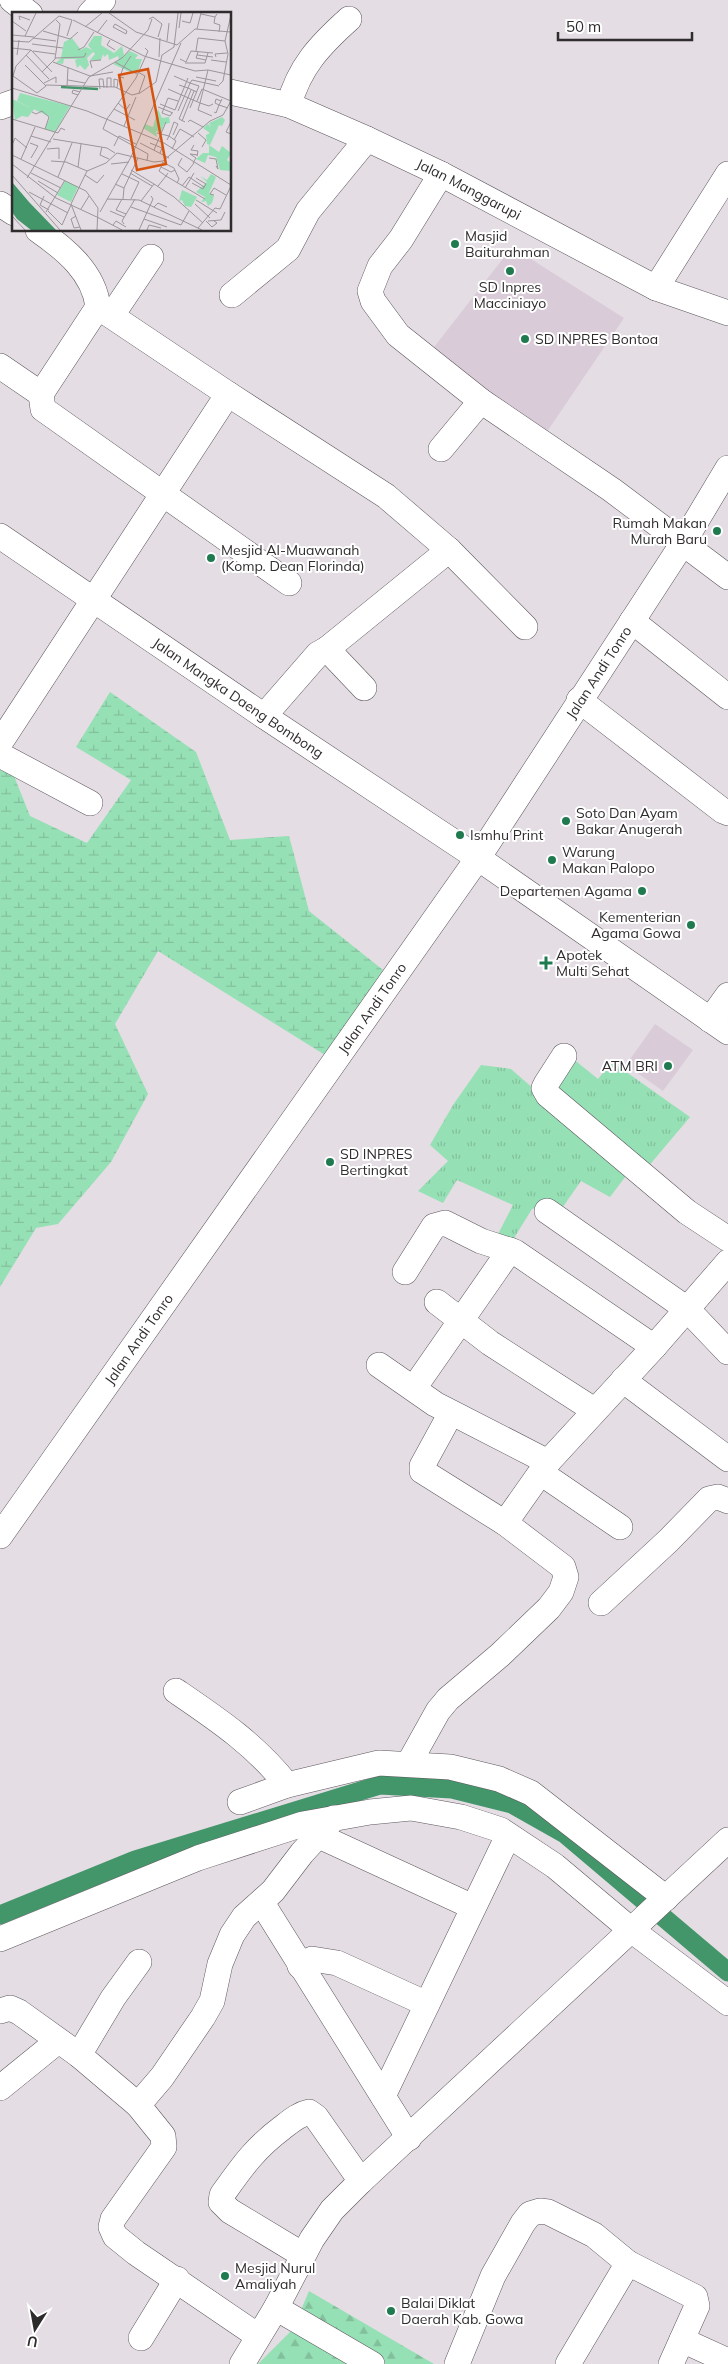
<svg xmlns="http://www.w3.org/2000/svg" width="728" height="2364" font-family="Mulish,sans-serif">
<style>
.built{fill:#d9ccd8}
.grass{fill:url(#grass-tufts)}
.forest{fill:url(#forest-firs)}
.wetland{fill:url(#wetland-marsh)}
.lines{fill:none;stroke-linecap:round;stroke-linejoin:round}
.canal{stroke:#43966a;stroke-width:19}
.minor-casing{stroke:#5d575d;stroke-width:26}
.minor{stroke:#fff;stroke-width:25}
.poi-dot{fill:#207a4f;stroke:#fff;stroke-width:2}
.labels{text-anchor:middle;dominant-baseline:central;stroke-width:4;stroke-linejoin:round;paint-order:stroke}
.street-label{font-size:14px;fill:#2f2c2e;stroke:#fff}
.poi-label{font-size:14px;fill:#2f2c2e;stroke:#fff;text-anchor:start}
.inset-river{fill:none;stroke:#43966a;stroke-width:2.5}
.inset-road{fill:none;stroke:#9c969b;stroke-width:1}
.view{fill:#d6540f;fill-opacity:0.15;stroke:#d6540f;stroke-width:2.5}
.inset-edge{fill:none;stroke:#2f2c2e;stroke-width:2.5}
</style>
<defs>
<pattern id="grass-tufts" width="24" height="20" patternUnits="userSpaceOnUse" patternTransform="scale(1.25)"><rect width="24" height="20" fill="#96e0b5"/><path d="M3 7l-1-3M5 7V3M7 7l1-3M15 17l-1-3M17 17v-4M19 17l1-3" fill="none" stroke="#82c09c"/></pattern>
<pattern id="forest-firs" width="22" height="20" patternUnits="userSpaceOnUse" patternTransform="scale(1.25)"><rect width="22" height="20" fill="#96e0b5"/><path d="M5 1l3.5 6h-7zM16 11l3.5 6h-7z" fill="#82c09c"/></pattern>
<pattern id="wetland-marsh" width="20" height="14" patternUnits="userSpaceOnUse" patternTransform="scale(1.25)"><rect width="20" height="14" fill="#96e0b5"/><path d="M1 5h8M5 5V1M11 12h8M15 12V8" fill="none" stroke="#82c09c"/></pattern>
</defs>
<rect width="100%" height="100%" fill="#e4dde4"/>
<path class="built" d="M512 247 624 318 538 445 424 360Z
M655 1024 693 1050 663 1091 626 1065Z"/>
<path class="grass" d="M572 1058 598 1079 612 1062 690 1117 647 1168 552 1090Z
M481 1065 511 1069 629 1172 610 1197 581 1181 560 1211 545 1204 532 1209 511 1243 496 1238 513 1205 457 1180 443 1203 418 1191 448 1161 430 1145 453 1105Z"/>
<path class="forest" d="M309 2291 434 2364H258L293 2329Z"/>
<path class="wetland" d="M110 692 196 752 230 840 289 836 309 911 383 970 325 1055 158 951 115 1024 148 1094 111 1162 58 1224 36 1228 0 1287V770L14 776 30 816 87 843 131 780 76 747Z"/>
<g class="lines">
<path class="canal" d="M0 1915 135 1860 380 1785 452 1789 512 1804 565 1834 728 1972"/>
<g class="minor-casing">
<g id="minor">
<path d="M12 0 30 14"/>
<path d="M90 14 103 0"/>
<path id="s1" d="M230 92 289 105 367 139 441 174 656 288 728 313"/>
<path d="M289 105C299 67 320 45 349 19"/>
<path d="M0 107 14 102"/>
<path d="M441 174 401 239 380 266 370 291 373 301 398 335 481 401 612 490 728 577"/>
<path d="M0 204 14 213"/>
<path d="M38 230C65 249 94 272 98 307L228 394 386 496 449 550 525 627"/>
<path d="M656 288 728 174"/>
<path d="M232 295 288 249 308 211 367 139"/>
<path d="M98 307 41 394 43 409 289 583"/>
<path d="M112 315 151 257"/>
<path d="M0 366 41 394"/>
<path d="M441 449 481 401"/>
<path id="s2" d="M0 536 264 716 478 858 728 1032"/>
<path d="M632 621 728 697"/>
<path d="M327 649 364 688"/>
<path d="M579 700 723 811 728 813"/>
<path d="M264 716 318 654 327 649 449 550"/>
<path d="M0 743 228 394"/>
<path d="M0 755 90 803"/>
<path d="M710 1020 728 995"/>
<path d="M564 1056 546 1084 544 1088 548 1095 687 1212 728 1239"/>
<path d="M547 1211 687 1309 728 1352"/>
<path d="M405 1272 434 1226 445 1223 481 1241 515 1252 654 1347"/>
<path d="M437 1302 490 1343 594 1410"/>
<path d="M379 1365 435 1404 548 1462"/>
<path d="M623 1380 728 1459"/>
<path d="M414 1388 510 1250"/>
<path d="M451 1413 422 1466V1471L505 1523"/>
<path d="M541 1473 620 1527"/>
<path id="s3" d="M0 1536 478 858 683 543 728 468"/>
<path d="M601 1603 668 1541 709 1499 718 1497 728 1501"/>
<path d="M176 1691C217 1719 256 1745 287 1785"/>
<path d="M409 1763 438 1711 448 1699 500 1655 549 1608 561 1592 566 1577 563 1567 505 1523 548 1462 654 1347 728 1262"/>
<path d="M240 1802 287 1785 379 1763 450 1767 499 1779 531 1793 666 1898"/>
<path d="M319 1836 473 1907"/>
<path d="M262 1903 409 2138"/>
<path d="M0 1939 198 1858 303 1824 370 1812 411 1808 461 1817 501 1830 555 1866 630 1929 728 2003"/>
<path d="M300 1966 312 1959 337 1963 427 2004"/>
<path d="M0 2011 10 2008 19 2012 79 2055 138 2105"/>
<path d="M79 2055 113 1998 139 1962"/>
<path d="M0 2088 58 2041"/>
<path d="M383 2096 506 1840"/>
<path d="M303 2255 230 2211 221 2202 222 2195C242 2167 254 2149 282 2128 291 2121 299 2114 309 2112L316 2117 361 2181"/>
<path d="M276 2308 372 2364"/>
<path d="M258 2336 136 2253 115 2236 111 2227 113 2219 164 2147 163 2136 138 2105 162 2077 203 2017 212 2001 220 1964 232 1935 244 1917 273 1891 302 1853 334 1818"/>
<path d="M141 2338 177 2279"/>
<path d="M682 2340 728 2361"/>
<path d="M242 2364 276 2308 312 2239 332 2210 361 2181 728 1840"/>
<path d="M457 2364 493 2276 523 2223 530 2214 540 2211 548 2212 594 2235 628 2263 695 2297 697 2306 671 2364"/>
<path d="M568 2364 628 2263"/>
</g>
</g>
<use href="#minor" class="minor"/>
</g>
<g class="poi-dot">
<circle cx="455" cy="244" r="5"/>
<circle cx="510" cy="271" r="5"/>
<circle cx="525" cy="339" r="5"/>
<circle cx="717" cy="531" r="5"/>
<circle cx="211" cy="558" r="5"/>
<circle cx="566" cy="821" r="5"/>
<circle cx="460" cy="835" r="5"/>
<circle cx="552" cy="860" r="5"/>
<circle cx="642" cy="891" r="5"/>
<circle cx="691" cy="925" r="5"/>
<path d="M543.5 955.5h5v5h5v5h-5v5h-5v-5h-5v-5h5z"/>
<circle cx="668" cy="1066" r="5"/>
<circle cx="330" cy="1162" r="5"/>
<circle cx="225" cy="2276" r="5"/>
<circle cx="391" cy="2311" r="5"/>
</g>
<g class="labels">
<g class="street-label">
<text stroke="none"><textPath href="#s1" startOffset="259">Jalan Manggarupi</textPath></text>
<text stroke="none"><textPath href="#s3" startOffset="1051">Jalan Andi Tonro</textPath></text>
<text stroke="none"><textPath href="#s2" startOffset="288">Jalan Mangka Daeng Bombong</textPath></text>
<text stroke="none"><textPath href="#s3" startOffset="646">Jalan Andi Tonro</textPath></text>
<text stroke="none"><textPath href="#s3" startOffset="241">Jalan Andi Tonro</textPath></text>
</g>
<g class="poi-label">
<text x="465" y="236">Masjid<tspan x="465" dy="16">Baiturahman</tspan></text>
<text x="510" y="287" text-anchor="middle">SD Inpres<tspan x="510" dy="16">Macciniayo</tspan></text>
<text x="535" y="339">SD INPRES Bontoa</text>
<text x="707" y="523" text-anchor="end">Rumah Makan<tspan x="707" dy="16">Murah Baru</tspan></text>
<text x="221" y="550">Mesjid Al-Muawanah<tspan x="221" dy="16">(Komp. Dean Florinda)</tspan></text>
<text x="576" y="813">Soto Dan Ayam<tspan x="576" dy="16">Bakar Anugerah</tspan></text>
<text x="470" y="835">Ismhu Print</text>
<text x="562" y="852">Warung<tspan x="562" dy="16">Makan Palopo</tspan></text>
<text x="632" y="891" text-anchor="end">Departemen Agama</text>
<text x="681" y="917" text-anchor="end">Kementerian<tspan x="681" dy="16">Agama Gowa</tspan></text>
<text x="556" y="955">Apotek<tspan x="556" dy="16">Multi Sehat</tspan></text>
<text x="658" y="1066" text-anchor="end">ATM BRI</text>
<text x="340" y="1154">SD INPRES<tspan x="340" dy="16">Bertingkat</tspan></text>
<text x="235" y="2268">Mesjid Nurul<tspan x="235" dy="16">Amaliyah</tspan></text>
<text x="401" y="2303">Balai Diklat<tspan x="401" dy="16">Daerah Kab. Gowa</tspan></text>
</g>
</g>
<g transform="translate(12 12)">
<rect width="219" height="219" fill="#e4dde4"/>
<path d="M0 87 17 95 21 93 38 105 23 96 16 105 10 104 3 108ZM210 105 213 108 210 114 207 113 198 133 195 132 194 123 198 121 191 116 196 112 199 115 197 111ZM197 133 207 140 210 134 219 141 215 148 219 151V159L208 158 204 145 196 143 193 151 184 147 191 141H197ZM199 162 204 165 197 181 202 184 200 191 196 194 194 189 189 190 193 185 184 180 195 170 188 164 195 168ZM170 178 185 185 179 195 173 194 170 188 167 189Z" fill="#96e0b5"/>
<path d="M82 24H90L89 33 102 41 110 34 112 43 107 48 106 44 97 48 96 42 92 45 91 42 89 48H78L83 42 76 33ZM118 39 126 43 123 47H130L126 59 118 60 101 52Z" fill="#96e0b5"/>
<path d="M146 97 150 106 157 105 158 111 152 112 149 121 144 119 145 125 131 116 133 112 141 115Z" fill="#96e0b5"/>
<path d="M60 26 69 38 74 35 82 39 75 46 77 53 73 58 68 53 65 56 63 48 66 47H52L51 52 44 51 49 46 52 30Z" fill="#96e0b5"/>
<path d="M8 81 58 94 43 120 33 117 38 105 5 89ZM53 169 66 175 59 190 45 183Z" fill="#96e0b5"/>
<path d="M0 170 17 190 44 218H19L5 207 0 200Z" fill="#43966a"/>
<path class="inset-river" d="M49 75 86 77"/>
<path class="inset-road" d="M97 1 124 20 165 33 183 17 219 20M189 2 203 5 205 2M203 5 202 11 208 13 207 20M137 7 141 5 150 12 146 25M8 8 7 4 18 8M61 8 132 44 183 59 196 58 219 63M0 9 14 19M170 9 178 11 181 1M103 12 115 19 114 22 101 15ZM73 15 90 1M167 16 169 1M185 17 189 1M31 19 58 27 66 20M85 21 95 8M0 23 22 25M13 24 24 1M55 24 60 8M21 26 44 29M98 28 95 33 103 38M0 29 17 30 47 4 60 8M155 29 157 11M20 32 51 36M0 36 19 38M133 36 136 39 124 66 95 107 91 117 136 142 135 149M19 38 4 54 1 64 25 81M19 38 40 60M66 38 72 35 82 20M21 39 43 42M184 39 186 26 213 29M186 40 184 46 194 48M5 43 7 28M14 43 37 67M185 43 201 45M147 45 148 26M204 45 203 42 215 41M43 46 72 45 74 41M168 47 174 50 179 39 201 41M199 48 214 50M41 50 78 64 101 60M103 50 125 62M173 51H193L196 41M13 53 34 74 25 81M80 56 78 49 89 48M196 58 188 91 197 94 201 92M30 60 43 47 48 12 44 8M126 60 133 64 127 81M162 64 178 71 180 68 207 74M184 65 204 69M112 66 108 65 111 56 119 44M56 68 73 71M32 71 44 65V71M34 73 103 75 120 83 128 81 144 70 150 43 162 35 166 1M207 73 211 69 216 42 213 29 219 3M55 75 56 55M102 75V67L106 68 105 76M0 76 75 99 152 131 219 173M95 76V66H99V75M88 77 87 67H91L92 76M156 77 188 91 186 98 200 104M66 83 60 81 61 78 68 80M185 89 190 77 219 89M209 89 204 87 203 91 207 93 210 87M106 91 114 98 118 92M148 92 163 98M146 95 161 101M178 96 187 74 178 71 176 76 185 80M102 97 123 108M163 98 176 66M166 99 176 76 167 73M20 100 24 102 30 99 37 105 33 117M202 100 204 101 207 93 216 96M160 101 158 104 150 101 156 86 166 89M0 107 46 121 49 116 53 118M170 109 182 79M173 110 167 107 179 78M176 110 178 108 191 115M219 110 214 120 219 122M112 114 124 85M145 121 157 124 155 128M186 121 194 128 190 135M19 124 39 130M41 127 95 136 103 141M162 128 168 117 182 125M18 131 26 134 19 146M128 131 157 146M138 131 150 136 148 141M0 133 3 126 15 136M182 133 179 138 186 139 185 144M102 134 107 124 124 132M90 135 88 143 97 147M35 137 47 136V147M160 137 164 129 157 124 162 110 166 112 161 123M142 138 154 110M0 143 74 179 86 196 85 218M170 146 166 153 175 160 182 151M197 146 204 147 206 157 204 154M9 147 23 115M39 149 54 150M54 150 75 159M150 150 162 156 167 167 165 171M151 151 147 159 154 164 156 161M181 151 184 146 178 142 186 143M0 152 44 186 87 206M99 152 117 150M66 155 69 132M149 155 159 160 163 158M119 158 142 172M19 161 49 176M118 161 140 174M110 162 127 170 119 187M0 163 48 218M73 163 85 171 92 163M46 165 60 131M15 166 77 65 110 46 136 18 140 7M26 169 46 181M180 171 191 177 194 172 184 166M103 172 112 176 111 187M146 174 154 164 193 187M170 174 177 165 192 175M112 176 126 146M173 176 182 161M17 180 56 201M202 183 198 182 202 176 214 183M32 184 28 193 37 198M95 187 127 188 190 218M110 187 104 198 114 202M184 188 205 201M129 189 142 172 162 185 191 211M183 192 198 206M119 195 169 213 177 199M142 195 146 191 155 195M69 197 77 184M36 199 50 213 59 193M98 199 112 205M34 200 53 168M88 200 119 145 169 31M0 204 13 218M64 204 59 207 62 216 68 215M87 206 110 218M132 207 155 215M194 209 200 215 205 211 202 209M196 209 209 208 213 200M112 212 110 209 123 187M101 213 104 209 114 215M186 216 203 196 208 197 219 174M69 218 59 192 75 159 94 151 105 141 142 150 151 149 198 109 211 103 219 89M127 218 141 187 139 184M135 218 137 213 149 216"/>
<path class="view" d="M136 57 154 152 125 158 107 63Z"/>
<rect width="219" height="219" class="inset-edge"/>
</g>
<g transform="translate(35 2329) rotate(191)" stroke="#ffffff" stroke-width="4" paint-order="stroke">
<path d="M0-4L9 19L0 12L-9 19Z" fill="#2f2c2e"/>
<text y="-8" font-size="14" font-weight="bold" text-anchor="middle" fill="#2f2c2e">U</text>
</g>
<path d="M558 32v8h134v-8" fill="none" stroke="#2f2c2e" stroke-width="2.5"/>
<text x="566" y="32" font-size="15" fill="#2f2c2e" stroke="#ffffff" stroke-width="4" paint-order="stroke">50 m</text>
</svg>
